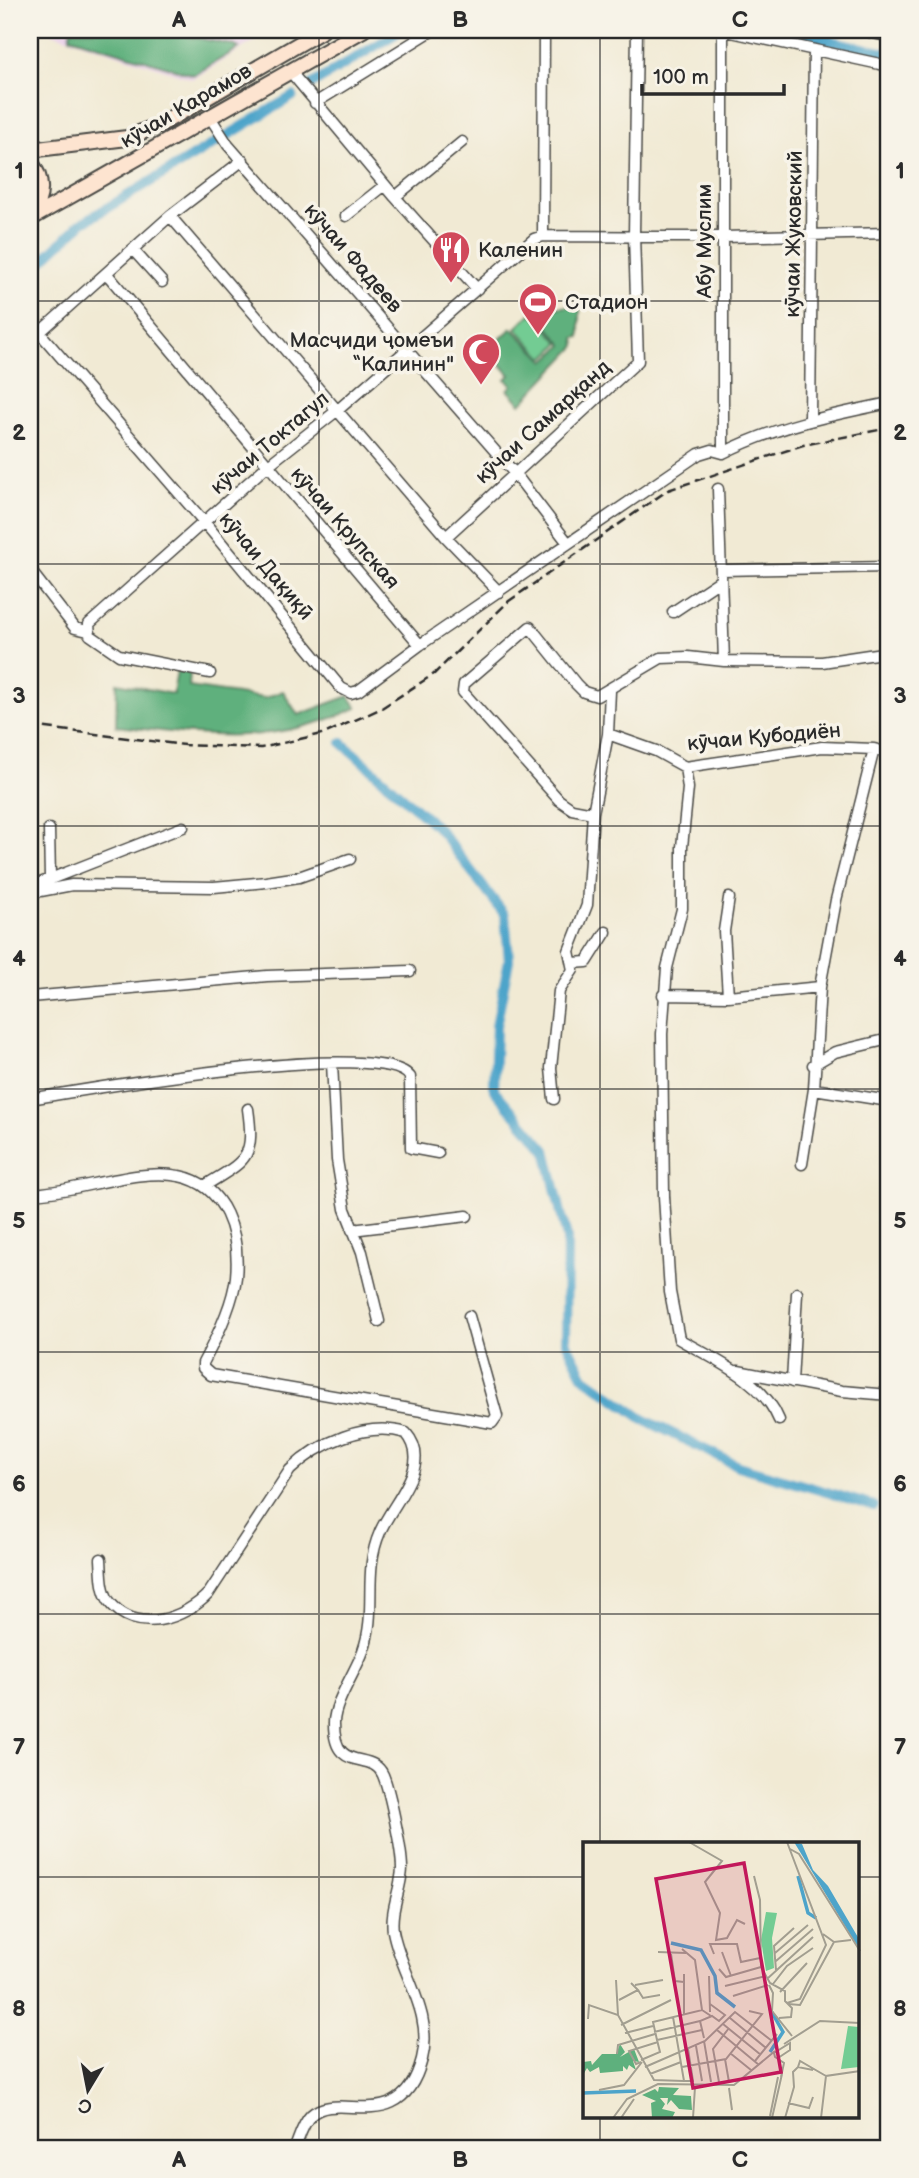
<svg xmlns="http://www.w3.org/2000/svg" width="919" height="2178" font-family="'Balsamiq Sans',sans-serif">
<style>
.built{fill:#ebd1eb}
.green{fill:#73cc93;stroke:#4f7c5f;stroke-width:2}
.forest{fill:#5eb07d;stroke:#446e54;stroke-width:2}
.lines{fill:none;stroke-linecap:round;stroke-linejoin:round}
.canal{stroke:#4da4ca;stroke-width:10}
.street-casing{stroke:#494844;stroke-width:13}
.secondary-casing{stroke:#494844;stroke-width:18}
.street{stroke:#fff;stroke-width:10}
.secondary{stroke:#fde4d0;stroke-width:14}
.rail{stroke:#2b2b2b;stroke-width:2.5;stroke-dasharray:10 5;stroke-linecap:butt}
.grid{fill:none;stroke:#2b2b2b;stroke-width:2;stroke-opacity:0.55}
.labels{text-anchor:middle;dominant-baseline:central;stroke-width:7;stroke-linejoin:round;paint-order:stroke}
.street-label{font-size:21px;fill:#2b2b2b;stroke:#f7f3e8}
.poi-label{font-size:21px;fill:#2b2b2b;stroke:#f7f3e8;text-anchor:start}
.inset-river{fill:none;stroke:#4da4ca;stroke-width:3.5}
.inset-road{fill:none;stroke:#a29e90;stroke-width:2}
.view{fill:#c2185b;fill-opacity:0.15;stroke:#c2185b;stroke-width:3.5}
.inset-edge{fill:none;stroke:#2b2b2b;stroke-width:3.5}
.neatline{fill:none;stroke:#2b2b2b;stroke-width:2.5}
.grid-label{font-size:23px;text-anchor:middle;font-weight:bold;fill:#2b2b2b}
</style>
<rect width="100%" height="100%" fill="#f7f3e8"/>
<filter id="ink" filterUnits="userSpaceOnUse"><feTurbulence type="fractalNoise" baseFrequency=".0143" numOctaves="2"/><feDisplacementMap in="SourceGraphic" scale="14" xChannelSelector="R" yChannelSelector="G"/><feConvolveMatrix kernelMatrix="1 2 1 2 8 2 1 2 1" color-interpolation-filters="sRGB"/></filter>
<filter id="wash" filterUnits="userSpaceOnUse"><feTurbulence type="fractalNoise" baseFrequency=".00686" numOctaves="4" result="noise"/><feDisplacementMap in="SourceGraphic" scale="28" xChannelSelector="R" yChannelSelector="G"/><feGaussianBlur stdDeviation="1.57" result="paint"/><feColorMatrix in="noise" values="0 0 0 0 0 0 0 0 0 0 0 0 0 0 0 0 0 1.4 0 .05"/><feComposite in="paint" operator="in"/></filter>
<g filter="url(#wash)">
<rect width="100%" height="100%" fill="#f1ead4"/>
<path class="built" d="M43 30H253L256 40 193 79Z"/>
<path class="green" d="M532 313 560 343 544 358 516 328Z"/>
<path class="forest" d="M71 30H156L233 45 239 48 194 75 70 37Z
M580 305V337L575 338 576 346 521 404 508 390 512 385 506 379 510 375 488 350 512 328 545 361 563 345 534 310Z
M177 670 190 673 189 687 265 698 283 691 298 715 349 696 357 708C269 747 207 736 116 726L117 683 173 694Z"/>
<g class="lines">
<path class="canal" d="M783 30 889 54
M309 86 402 30
M77 226 293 96
M30 272 80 225
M342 743 439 829 505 915 509 960 496 1026 494 1090 546 1150 567 1238 566 1342 584 1377 643 1419 738 1466 874 1506"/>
</g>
</g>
<g filter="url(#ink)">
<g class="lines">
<g class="street-casing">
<path id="street" d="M722 30 889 66
M289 70 395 197 477 289
M315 103 433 30
M210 117 228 145 516 475 568 543
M395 197 462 142
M170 216 446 537 499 592
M346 216 385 185
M543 236 544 30
M133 250 162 282
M107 274 420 645
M39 332 205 523 341 688 351 693 358 691 420 645 699 454 712 450 723 453
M30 341 170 216 243 160
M810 419 814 50
M723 453V30
M723 453C776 426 831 415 889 403
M446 537 638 361 634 235 637 30
M30 570 75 628 88 631
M721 570 889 567
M673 612 721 580
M724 661 822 662 889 652
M210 673 119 655 90 635 89 624 267 466 339 409 534 239 543 236 724 237 889 233
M610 691 608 734 656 751 685 767 822 747 874 749 889 753
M685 767 688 788 682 847V909L667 968 662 1034 664 1196 670 1292 679 1339C715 1360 763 1380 779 1420
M593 813 572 809 559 800 463 692 464 684 530 627 576 684 584 692 597 696 661 658 688 657 724 661 718 489
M49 829 50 878
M30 887 183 827
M30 893 72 885 214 887 266 882 299 877 350 859
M573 963 587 962 606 932
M663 995 728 996 820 987
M728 996 724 931 729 898
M30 997 267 976 410 971
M332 1063 337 1160 345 1209 362 1252 379 1321
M813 1065 835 1052 889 1039
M814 1089 889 1101
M30 1099C83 1090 385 1037 410 1077L411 1148 438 1153
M554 1099 551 1068 559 991 573 970 569 951 587 905 593 813 608 734
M802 1164 814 1089 820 987 836 900 874 749
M206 1185C246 1160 255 1159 248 1109
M30 1194C75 1193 138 1167 179 1176 226 1185 240 1234 236 1277 233 1304 216 1339 203 1363V1368L211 1375 492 1423 497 1416 469 1316
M352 1230 467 1216
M738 1371 842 1391 889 1395
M792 1382 797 1293
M101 1559C102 1573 101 1589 109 1601 136 1636 185 1619 209 1593L290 1470C318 1443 366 1421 406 1433 434 1465 393 1501 380 1532 362 1573 378 1610 363 1651 356 1671 333 1704 334 1724 334 1775 372 1749 383 1775 390 1792 402 1850 402 1869 401 1890 390 1909 393 1931 401 1974 434 2013 422 2059 401 2139 338 2089 311 2115 303 2123 299 2138 295 2148"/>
</g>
<g class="secondary-casing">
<path id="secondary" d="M871 30 889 34
M30 150 127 138 161 124 323 30
M30 162C43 177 44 198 30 214
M30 219 363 30"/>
</g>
<use href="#street" class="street"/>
<use href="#secondary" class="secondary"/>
<path class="rail" d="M30 726 184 745 261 748 326 733 380 709 434 674 509 601 668 490 803 445 889 428"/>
</g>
</g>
<path class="grid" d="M319 30V2148M600 30V1844M30 301H889M30 564H889M30 826H889M30 1089H889M30 1352H889M30 1614H889M30 1877H585M858 1877H889M600 2117V2148"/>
<defs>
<g id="restaurant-pin" transform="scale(2.0125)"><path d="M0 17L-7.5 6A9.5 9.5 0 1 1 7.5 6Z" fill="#d1495b" stroke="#f7f3e8"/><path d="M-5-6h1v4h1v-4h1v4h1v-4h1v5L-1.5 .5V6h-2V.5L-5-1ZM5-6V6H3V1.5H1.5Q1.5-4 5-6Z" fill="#fff"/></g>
<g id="stadium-pin" transform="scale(2.0125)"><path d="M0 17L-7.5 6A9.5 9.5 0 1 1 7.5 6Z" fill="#d1495b" stroke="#f7f3e8"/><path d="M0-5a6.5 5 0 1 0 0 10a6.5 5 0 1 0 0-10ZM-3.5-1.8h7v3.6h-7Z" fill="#fff"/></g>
<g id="mosque-pin" transform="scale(2.0125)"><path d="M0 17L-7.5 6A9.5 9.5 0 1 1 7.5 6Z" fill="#d1495b" stroke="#f7f3e8"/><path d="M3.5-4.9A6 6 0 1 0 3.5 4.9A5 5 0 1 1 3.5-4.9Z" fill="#fff"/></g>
</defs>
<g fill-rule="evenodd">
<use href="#restaurant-pin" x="451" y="250"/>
<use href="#stadium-pin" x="538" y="302"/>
<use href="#mosque-pin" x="481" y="352"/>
</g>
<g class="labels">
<g class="street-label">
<text transform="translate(186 106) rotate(-30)">кӯчаи Карамов</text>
<text transform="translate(794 234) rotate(-89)">кӯчаи Жуковский</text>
<text transform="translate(704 241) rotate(-90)">Абу Муслим</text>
<text transform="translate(353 258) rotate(49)">кӯчаи Фадеев</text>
<text transform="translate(543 422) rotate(-42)">кӯчаи Самарқанд</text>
<text transform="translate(270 443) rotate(-40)">кӯчаи Токтагул</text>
<text transform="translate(345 528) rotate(49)">кӯчаи Крупская</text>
<text transform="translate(266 566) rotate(50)">кӯчаи Дақиқӣ</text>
<text transform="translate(764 737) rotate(-5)">кӯчаи Қубодиён</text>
</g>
<g class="poi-label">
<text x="478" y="250">Каленин</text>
<text x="565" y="302">Стадион</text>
<text x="454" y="340" text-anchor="end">Масҷиди ҷомеъи<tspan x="454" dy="24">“Калинин"</tspan></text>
</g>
</g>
<g transform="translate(583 1842)">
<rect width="276" height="276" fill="#f1ead4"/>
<path d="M183 70 194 71 189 96 191 126 183 129 178 98ZM265 184 276 185V225L258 227Z" fill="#73cc93"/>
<path d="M37 202 42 210 37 215 51 207 56 220 50 219 53 228 46 223 44 228 40 224V229L17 231 16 225 7 230 4 226 0 233V220L8 219 9 223 19 212H33ZM76 245 96 246 90 253 108 254 109 268 96 267 88 258 84 263 85 256H77L82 262 79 267 92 270 89 276H69L68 261 73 259 59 253 72 247 75 250Z" fill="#5eb07d"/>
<path d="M211 0 219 2 230 28 245 44 276 97V107Z" fill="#4da4ca"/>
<path class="inset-river" d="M215 34 225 71 233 76M88 101 118 108 132 134 134 151 152 165M187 210 200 190 187 167M0 251 53 249"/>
<path class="inset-road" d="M106 0 139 19 122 40 137 71 133 98 144 96 154 78 162 82M207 7 216 12 277 109M171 34 177 58 178 125 187 141 202 149V159L209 166 208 175 196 176M240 92 251 100 268 98M99 107 112 118 119 168M75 110 103 111M139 110 148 134M192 111 225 83M88 112 92 139 101 140M131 112 127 102H154L158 120 177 116M193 119 230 87M136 127 143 135 178 125M193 128 191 104 211 86M101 132V173M126 134 127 170M184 137 230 95M33 138 35 173M190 142 204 124 230 106M52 143 80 138M186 143 190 151 189 169 209 194M142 144 183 134M55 148 60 156 77 153M197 150 224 121M150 154 185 143M36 158 55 148 48 141M204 161 217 157 243 103 204 0M205 162 217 163 251 100M90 175 101 239H111M147 176 183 206M5 177 6 163 35 173 71 238 101 239M140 182 178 213M38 183 88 158M134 188 176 223M71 190 117 179M42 191 70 184M121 196 117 179 129 174 136 179 142 173 127 162M74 198 70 180 119 168 128 174M121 199 128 240M201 202 237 179 277 181M113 204 119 239M105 207 110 239M147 211 168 228M34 212 35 203 72 192M195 216 207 208V201L191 211 192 215 201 221 198 235M142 217 146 240M58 218 77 210 74 198 119 188M172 219 194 192M58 220 53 222 46 209 75 200M62 225 122 199 152 170 189 199M99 225 143 217 179 172 166 169M215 225 217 219 243 234M67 232 98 220M136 240 130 207 146 186M146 246 149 268M16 248 41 243 59 220M205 261 226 266 230 255M187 274 195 235M30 276 44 257 75 242 151 243 192 209M38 276 51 257M110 276 112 245M189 276 199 232M202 276 211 245 210 230 215 225 230 228M238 276 243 234 277 229"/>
<path class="view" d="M161 21 198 230 110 246 73 37Z"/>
<rect width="276" height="276" class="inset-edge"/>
</g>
<rect width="919" height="2178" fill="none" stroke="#f7f3e8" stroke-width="77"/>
<g transform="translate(88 2090) rotate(190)" stroke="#f7f3e8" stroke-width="5" paint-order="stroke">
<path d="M0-5L12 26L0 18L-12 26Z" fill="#2b2b2b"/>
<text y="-10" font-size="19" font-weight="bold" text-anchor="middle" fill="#2b2b2b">С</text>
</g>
<path d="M642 84v10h142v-10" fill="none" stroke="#2b2b2b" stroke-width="3.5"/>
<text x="653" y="84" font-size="21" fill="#2b2b2b" stroke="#f7f3e8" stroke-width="5" paint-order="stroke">100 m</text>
<rect x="38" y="38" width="842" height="2102" class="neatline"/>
<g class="grid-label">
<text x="179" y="27">A</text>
<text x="460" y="27">B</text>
<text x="740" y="27">C</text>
<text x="19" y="178">1</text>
<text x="900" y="178">1</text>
<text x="19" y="440">2</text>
<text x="900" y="440">2</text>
<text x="19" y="703">3</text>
<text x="900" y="703">3</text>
<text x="19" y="966">4</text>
<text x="900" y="966">4</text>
<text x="19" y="1228">5</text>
<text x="900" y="1228">5</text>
<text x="19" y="1491">6</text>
<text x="900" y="1491">6</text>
<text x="19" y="1754">7</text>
<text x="900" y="1754">7</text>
<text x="19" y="2016">8</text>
<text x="900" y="2016">8</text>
<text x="179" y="2167">A</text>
<text x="460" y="2167">B</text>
<text x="740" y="2167">C</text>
</g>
</svg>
